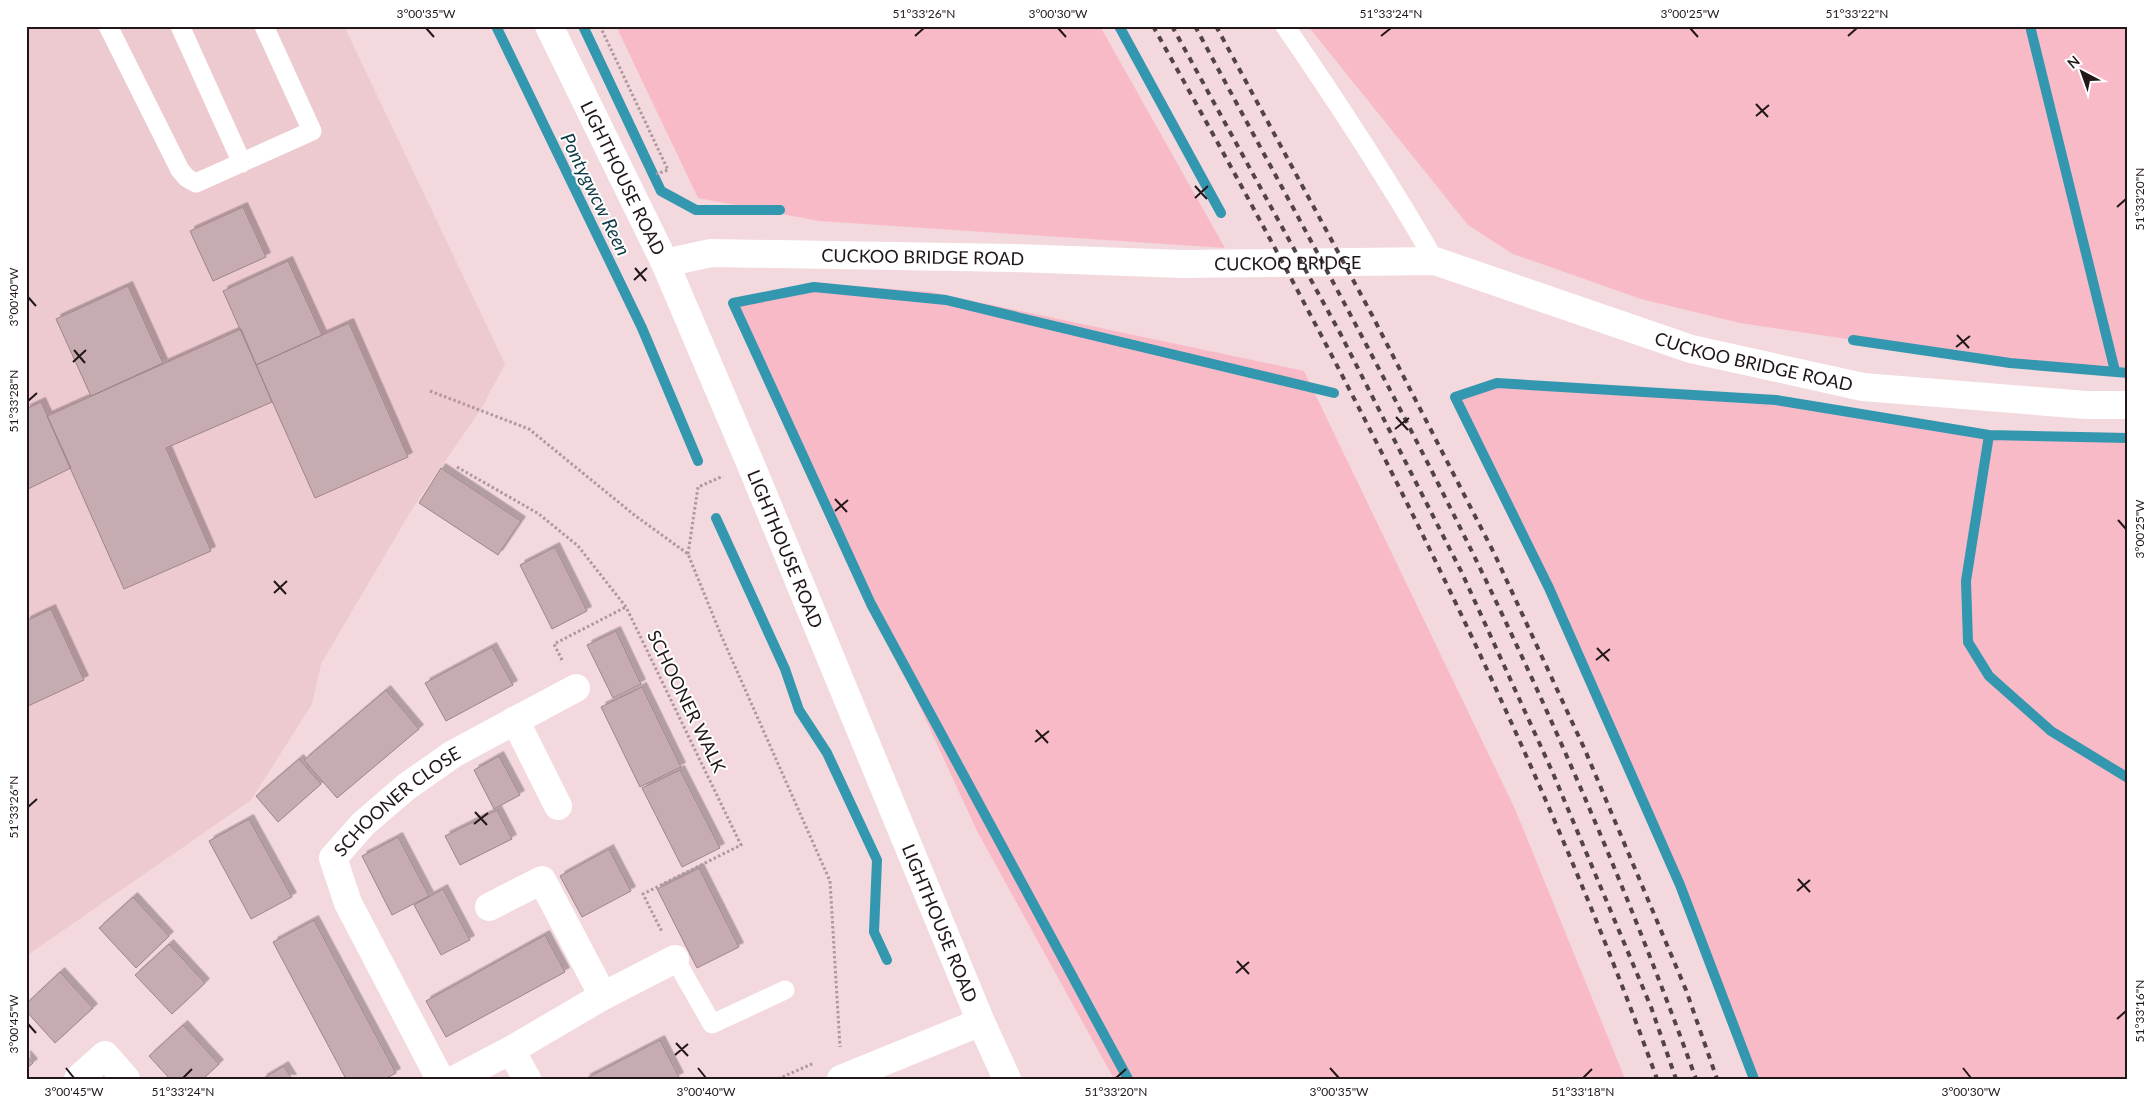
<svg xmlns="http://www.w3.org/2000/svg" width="2154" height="1105" font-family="Lato,sans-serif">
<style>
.built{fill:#edc9d0}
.green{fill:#f9bac8}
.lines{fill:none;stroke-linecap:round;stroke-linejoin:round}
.stream{stroke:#3397af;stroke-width:10}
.building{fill:#c6acb1;stroke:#9d858a;filter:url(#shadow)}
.path{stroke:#ad989c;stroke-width:3;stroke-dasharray:2.5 2.5;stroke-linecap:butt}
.lane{stroke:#fff;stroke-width:19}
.street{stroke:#fff;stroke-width:28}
.secondary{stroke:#fff;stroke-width:28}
.rail{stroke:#524446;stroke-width:4;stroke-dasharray:6 6;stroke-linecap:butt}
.ticks{fill:none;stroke:#211719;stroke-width:2}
.labels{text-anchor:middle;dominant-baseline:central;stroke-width:4;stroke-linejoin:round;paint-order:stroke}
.street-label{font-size:18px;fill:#211719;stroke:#fff}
.water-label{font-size:19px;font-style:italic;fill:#0e3b46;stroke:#fff}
.neatline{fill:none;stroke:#211719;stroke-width:2}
.ticks-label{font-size:12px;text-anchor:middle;fill:#211719}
</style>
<defs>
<filter id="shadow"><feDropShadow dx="4.5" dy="-4.5" stdDeviation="0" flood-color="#0004"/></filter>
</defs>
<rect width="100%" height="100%" fill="#f3d8dd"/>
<path class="built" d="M26 26H344L505 364 481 409 412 509 321 664 312 704 251 800 26 956Z"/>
<path class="green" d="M616 26H1100L1225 248 819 221 698 198Z
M1308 26H2128V373L2010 363 1740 323 1641 299 1513 254 1468 225Z
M829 284 931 292 1304 371 1515 809 1625 1079H1114L977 831 735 306Z
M1497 383 1776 400 1989 435 2128 438V1079H1754L1680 885 1549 588 1455 397Z"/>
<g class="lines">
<path class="stream" d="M496 26 642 328 698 461
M583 26 661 191 696 210H780
M1119 26 1221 213
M2030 26 2115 371
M1853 340 2010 363 2128 373
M1989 435 1966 581 1968 642 1989 676 2051 731 2128 778
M716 518 785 669 799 710 827 753 877 860 874 932 887 960
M1128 1079 871 604 733 303 814 287 946 300 1334 393
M1754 1079 1680 885 1549 588 1455 397 1497 383 1776 400 1989 435 2128 438"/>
</g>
<path class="building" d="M243 207 266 257 213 281 190 231Z
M288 261 322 335 256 365 223 291Z
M128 286 163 363 91 396 56 319Z
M349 323 408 457 315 498 256 365Z
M241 329 272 402 166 448 211 551 124 589 47 416Z
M41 402 71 468 26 490V409Z
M441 468 521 521 498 555 419 503Z
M555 547 587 611 552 629 520 565Z
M51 609 84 680 26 707V621Z
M616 631 641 684 613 698 587 645Z
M492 647 513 685 446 721 425 683Z
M642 687 681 767 640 787 601 707Z
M386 690 419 729 337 798 304 760Z
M499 756 520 795 494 809 474 770Z
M299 759 321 784 278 822 256 796Z
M680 770 720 848 682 867 642 788Z
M497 810 512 839 460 865 445 836Z
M249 819 292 897 251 919 209 841Z
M398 837 429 896 392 915 362 856Z
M609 849 631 891 582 917 560 876Z
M699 868 739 947 697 968 657 889Z
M443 889 470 940 441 955 414 905Z
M133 897 169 936 136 968 99 928Z
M314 920 396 1073 385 1079H346L273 942Z
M545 935 565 972 446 1037 426 1001Z
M169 944 205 983 172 1014 135 975Z
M60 972 93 1008 55 1043 26 1011V1004Z
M183 1025 219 1064 203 1079H170L149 1056Z
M660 1040 679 1077 675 1079H585Z
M26 1055 33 1063 26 1069Z
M284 1066 292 1079H262Z"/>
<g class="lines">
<path class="path" d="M600 26 668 170 656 174
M430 391 529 429 633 514 688 554 721 635 830 881 840 1047
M457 467 539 514 578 546 626 607 741 845 643 894 662 932
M688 554 698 487 723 476
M562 660 554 644 626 607
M778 1079 814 1063"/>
<path class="lane" d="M108 26 180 170 187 178 196 183 312 131 264 26
M180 26 242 163
M1285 26C1338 103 1389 181 1435 261
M675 959 712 1024 785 990"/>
<g class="street">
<path id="s1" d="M665 263 711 253 1013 258 1182 264 1435 261 1691 349 1863 387 2086 405H2128"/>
<path d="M515 720 558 806"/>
<path d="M489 907 542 880 603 996"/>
<path d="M511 1050 603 996 675 959"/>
<path d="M78 1079 105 1055 126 1079"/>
<path id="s2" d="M440 1079 348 903 333 858 363 824 406 787 453 754 576 688"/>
<path d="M456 1079 511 1050 527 1079"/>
</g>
<g class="secondary">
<path id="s3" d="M549 26 665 263 751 465 981 1022 1007 1079"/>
<path d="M841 1079 981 1022"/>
</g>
<path class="rail" d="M1153 26C1343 366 1524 712 1657 1079
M1172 26 1340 333 1462 573 1552 771 1651 1007 1676 1079
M1195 26C1291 205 1390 383 1479 566 1560 733 1633 905 1696 1079
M1216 26 1372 315 1494 553 1585 750 1686 990 1717 1079"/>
</g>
<path class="ticks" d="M426 28 434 37M1058 28 1066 37M1690 28 1698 37M915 36 924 28M1381 36 1391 28M1848 36 1857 28M1756 104 1768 117M1756 116 1769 105M1195 186 1207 199M1195 198 1208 186M2117 207 2126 199M635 268 646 281M634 280 647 268M28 297 36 306M1957 335 1969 348M1956 347 1970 336M74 350 85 363M73 362 86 350M28 401 37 393M1396 417 1408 430M1395 429 1409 418M835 499 847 512M835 511 848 500M2118 520 2126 529M274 581 286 594M274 593 287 581M1597 648 1609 661M1596 660 1610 649M1036 730 1048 743M1035 742 1049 731M28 807 37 799M475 812 487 825M474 824 488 813M1798 879 1810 892M1797 891 1810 880M1237 961 1249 974M1236 973 1249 962M2117 1019 2126 1011M28 1024 36 1033M676 1043 688 1056M675 1055 688 1044M66 1068 74 1078M698 1068 706 1078M1330 1068 1339 1078M1963 1068 1971 1078M183 1078 192 1069M1116 1078 1126 1069M1583 1078 1592 1069"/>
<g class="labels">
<g class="street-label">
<text stroke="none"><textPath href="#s3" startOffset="169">LIGHTHOUSE ROAD</textPath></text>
<text stroke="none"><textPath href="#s1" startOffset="259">CUCKOO BRIDGE ROAD</textPath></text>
<text stroke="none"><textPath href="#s1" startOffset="624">CUCKOO BRIDGE</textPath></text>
<text stroke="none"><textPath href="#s1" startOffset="1106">CUCKOO BRIDGE ROAD</textPath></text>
<text stroke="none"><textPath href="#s3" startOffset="574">LIGHTHOUSE ROAD</textPath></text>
<text transform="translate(687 701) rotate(64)">SCHOONER WALK</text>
<text stroke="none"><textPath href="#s2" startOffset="332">SCHOONER CLOSE</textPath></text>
<text stroke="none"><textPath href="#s3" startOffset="979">LIGHTHOUSE ROAD</textPath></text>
</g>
<g class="water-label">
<text transform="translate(596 194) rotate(64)">Pontygwcw Reen</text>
</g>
</g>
<rect width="2154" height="1105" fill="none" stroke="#ffffff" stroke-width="55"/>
<g transform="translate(2082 72) rotate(319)" stroke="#ffffff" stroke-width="4" paint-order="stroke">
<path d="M0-4L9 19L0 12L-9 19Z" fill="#211719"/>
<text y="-8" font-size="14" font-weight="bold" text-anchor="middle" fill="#211719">N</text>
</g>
<rect x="28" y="28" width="2098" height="1050" class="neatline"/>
<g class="ticks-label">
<text x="426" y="18">3°00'35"W</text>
<text x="924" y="18">51°33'26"N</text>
<text x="1058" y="18">3°00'30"W</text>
<text x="1391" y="18">51°33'24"N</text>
<text x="1690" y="18">3°00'25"W</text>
<text x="1857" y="18">51°33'22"N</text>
<text transform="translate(2140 199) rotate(-90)" y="4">51°33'20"N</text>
<text transform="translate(14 297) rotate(-90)" y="4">3°00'40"W</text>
<text transform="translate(14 401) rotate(-90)" y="4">51°33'28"N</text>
<text transform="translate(2140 529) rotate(-90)" y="4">3°00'25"W</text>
<text transform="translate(14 807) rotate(-90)" y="4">51°33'26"N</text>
<text transform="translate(2140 1011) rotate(-90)" y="4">51°33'16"N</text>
<text transform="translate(14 1024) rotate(-90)" y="4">3°00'45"W</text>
<text x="74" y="1096">3°00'45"W</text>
<text x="183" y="1096">51°33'24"N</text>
<text x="706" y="1096">3°00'40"W</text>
<text x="1116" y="1096">51°33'20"N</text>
<text x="1339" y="1096">3°00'35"W</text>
<text x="1583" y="1096">51°33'18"N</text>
<text x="1971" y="1096">3°00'30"W</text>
</g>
</svg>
